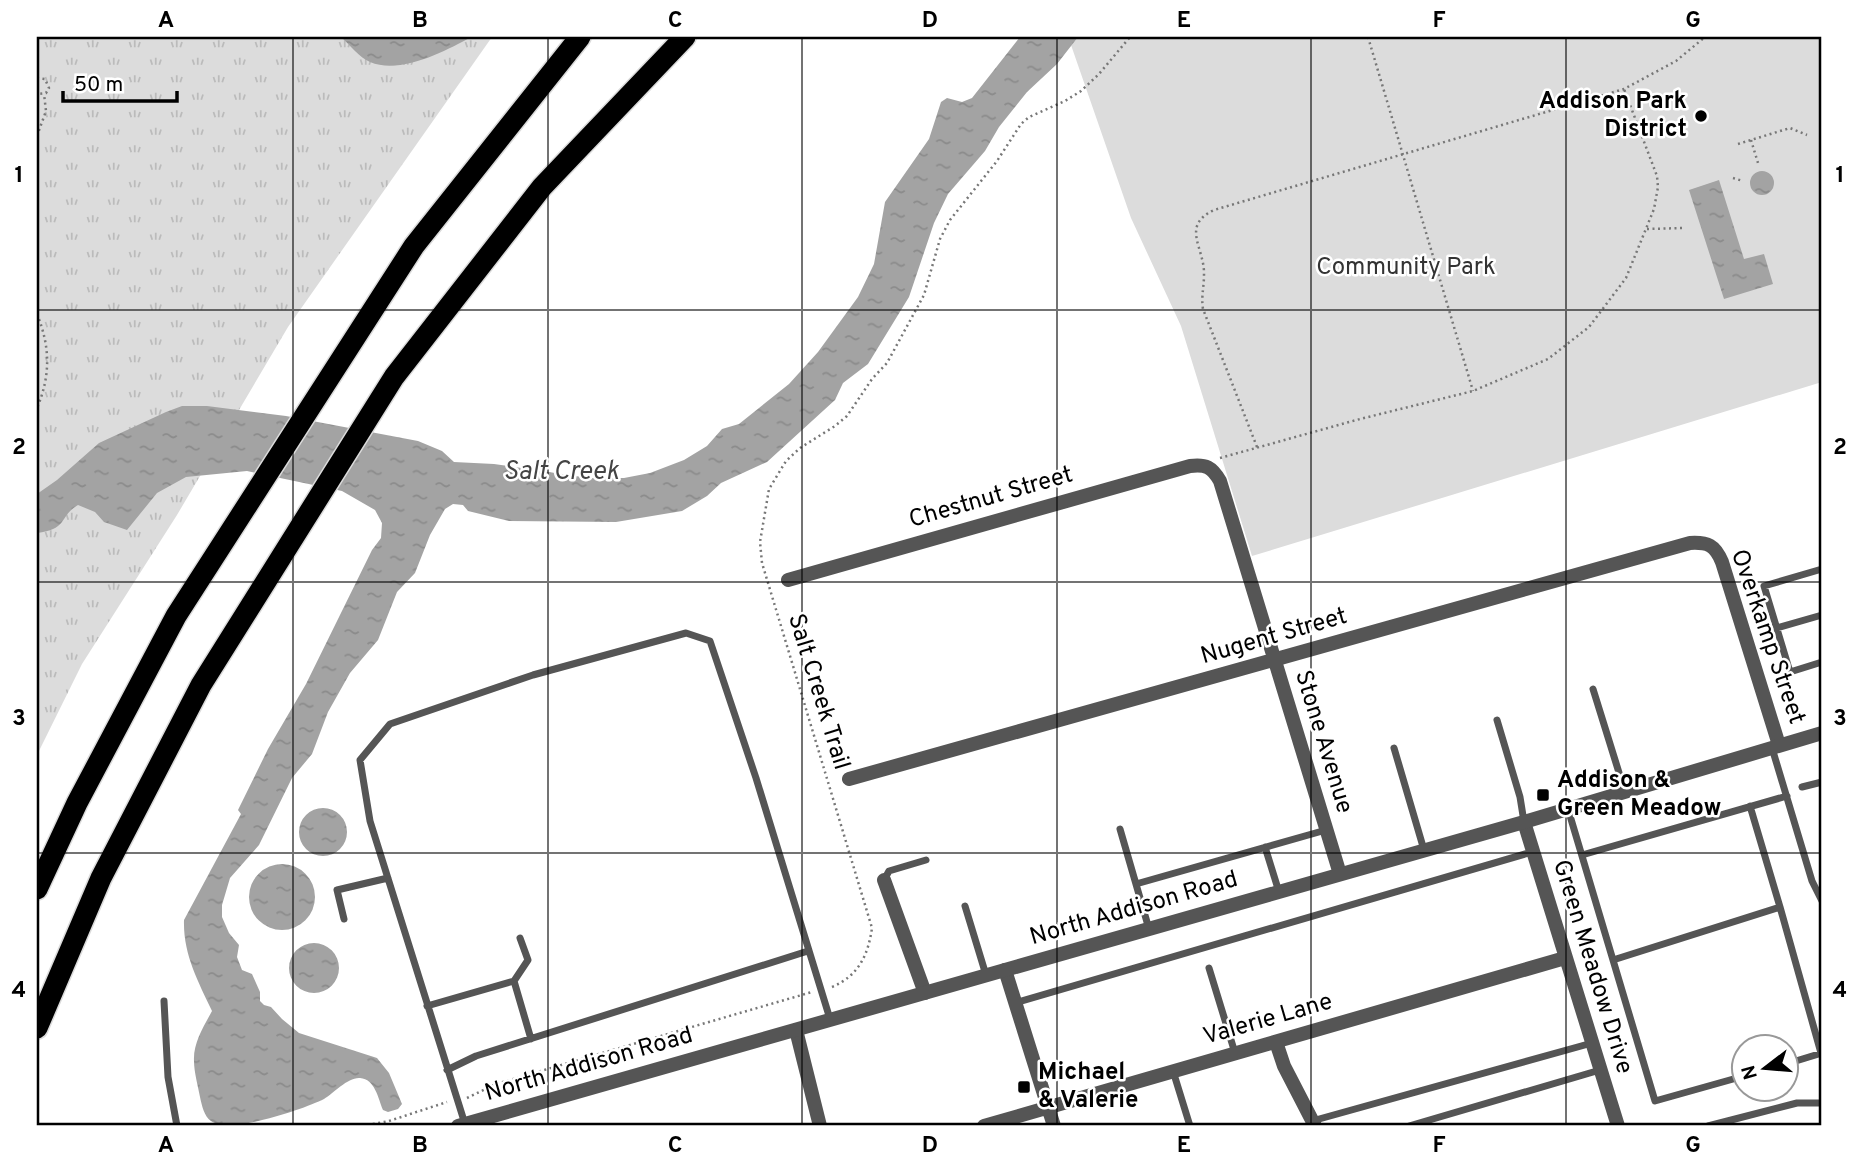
<svg xmlns="http://www.w3.org/2000/svg" width="1859" height="1163" font-family="Overpass,sans-serif">
<style>
.grass{fill:url(#grass-tufts)}
.green{fill:#dcdcdc}
.water{fill:url(#water-ripples)}
.lines{fill:none;stroke-linecap:round;stroke-linejoin:round}
.motorway-casing{stroke:#dbdbdb;stroke-width:24}
.path{stroke:#777;stroke-width:2.5;stroke-dasharray:2 3.5;stroke-linecap:butt}
.service{stroke:#555;stroke-width:7}
.minor{stroke:#555;stroke-width:14}
.tertiary{stroke:#555;stroke-width:14}
.motorway{stroke:#000;stroke-width:21}
.grid{fill:none;stroke:#000;stroke-width:2;stroke-opacity:0.55}
.poi-dot{fill:#000;stroke:#fff;stroke-width:2.5}
.labels{text-anchor:middle;dominant-baseline:central;stroke-width:5;stroke-linejoin:round;paint-order:stroke}
.poi-label{font-size:24px;font-weight:bold;fill:#000;stroke:#fff;text-anchor:start}
.park-label{font-size:24px;fill:#333;stroke:#fff}
.street-label{font-size:24px;fill:#000;stroke:#fff}
.water-label{font-size:26px;font-style:italic;fill:#444;stroke:#fff}
.neatline{fill:none;stroke:#000;stroke-width:2.5}
.grid-label{font-size:23px;text-anchor:middle;font-weight:bold;fill:#000}
</style>
<defs>
<pattern id="grass-tufts" width="24" height="20" patternUnits="userSpaceOnUse" patternTransform="scale(1.75)"><rect width="24" height="20" fill="#dcdcdc"/><path d="M3 7l-1-3M5 7V3M7 7l1-3M15 17l-1-3M17 17v-4M19 17l1-3" fill="none" stroke="#bbb"/></pattern>
<pattern id="water-ripples" width="26" height="14" patternUnits="userSpaceOnUse" patternTransform="scale(1.75)"><rect width="26" height="14" fill="#a3a3a3"/><path d="M2 4q2-2 4 0t4 0M15 11q2-2 4 0t4 0" fill="none" stroke="#8b8b8b"/></pattern>
</defs>
<rect width="100%" height="100%" fill="#fff"/>
<path class="grass" d="M37 37H492L288 327 177 515 82 664 37 755Z"/>
<path class="green" d="M1078 37H1822V382L1252 556 1181 326 1131 218 1071 45Z"/>
<path class="water" d="M341 37H471C446 51 400 75 370 62 360 58 349 44 341 37Z
M1020 37H1078L1057 64 1027 92 999 127 985 151 948 194 934 223 909 297 868 364 843 383 835 400 767 462 721 483 707 496 682 511 616 522 509 521 468 511 463 505 453 504 445 509 430 535 415 573 397 592 378 640 350 673 328 712 312 754 292 778 259 845 230 878 222 905V917L229 933 239 945 237 957 242 970 252 974 260 992V1001L264 1005 271 1007 282 1019 299 1033 377 1058 389 1073 402 1104 398 1109 388 1112 383 1110C378 1098 375 1079 360 1078 348 1077 334 1093 324 1099 304 1109 229 1135 211 1121 204 1116 202 1106 200 1097 198 1086 194 1072 194 1061 193 1043 204 1026 212 1011 198 981 183 954 184 920L241 814 238 810 268 749 306 684 372 550 381 538 382 523 375 510 342 491 247 471 186 477 157 493 127 530 104 522 95 512 78 505C58 517 69 529 37 533V494L57 480 99 443 166 412 182 406H207L286 416 418 441 442 451 454 462 494 464 589 478H624L650 473 684 460 707 446 722 429 739 424 789 384 818 352 858 297 874 264 885 202 929 139 941 102 947 98 962 102 972 98Z
M1750 183a12 12 0 1 1 24 0a12 12 0 1 1-24 0Z
M1719 180 1744 259 1764 254 1773 284 1724 299 1689 190Z
M299 832a24 24 0 1 1 48 0a24 24 0 1 1-48 0Z
M249 897a33 33 0 1 1 66 0a33 33 0 1 1-66 0Z
M289 968a25 25 0 1 1 50 0a25 25 0 1 1-50 0Z"/>
<g class="lines">
<g class="motorway-casing">
<path id="motorway" d="M37 889 77 803 176 616 414 246 580 37
M37 1028 101 878 201 685 394 377 542 187 685 37"/>
</g>
<path class="path" d="M1368 37 1473 391
M37 78 45 79 49 88 46 93 37 94
M37 136 46 111 44 94
M1751 140 1758 163
M1738 144 1790 128 1807 135
M1733 178 1743 181
M1647 229 1684 228
M37 314C50 346 51 375 37 408
M1257 447 1203 309C1201 297 1204 287 1204 275 1205 248 1180 226 1214 210L1624 89 1676 61 1705 37
M1220 458 1360 419 1473 391 1548 359 1589 327 1626 278 1654 209 1658 187 1657 176 1624 89
M832 987C858 976 868 956 872 928L762 563 760 542 769 489 786 461 800 448 835 426 847 416 872 379 887 363 924 295 940 239 950 220 997 161 1021 124 1029 117 1065 101 1081 91 1099 74 1130 37
M467 1098 496 1084 812 992
M362 1126 389 1121 447 1102"/>
<path class="service" d="M1822 569 1764 586 1790 672 1822 662
M1777 628 1822 615
M1593 689 1625 792
M1497 720 1520 797 1524 822
M1394 748 1424 850
M1772 748 1812 881 1822 901
M1802 787 1822 782
M1568 809 1655 1101 1744 1076
M1120 829 1149 929
M1265 847 1279 892
M1582 855 1787 796
M884 880 889 871 926 860
M1136 884 1326 830
M965 906 986 975
M1780 907 1821 1053
M344 919 337 890 388 878
M1613 960 1780 907 1750 806
M1209 968 1235 1053
M514 981 531 1039
M164 1001 168 1077 177 1126
M1015 1003 1532 852
M427 1006 514 981 528 960 520 938
M1786 1064 1822 1053
M447 1070 476 1056 808 951
M1173 1071 1190 1126
M1312 1121 1592 1043
M465 1124 370 821 360 760 390 724 533 675 686 633 710 641 756 778 830 1019
M1409 1126 1600 1070
M1708 1126 1797 1103H1822"/>
<path class="minor" d="M788 580 1190 466C1206 464 1212 467 1220 481L1340 874
M849 779 1690 543C1708 542 1715 545 1722 562L1779 745
M1524 822 1618 1126
M884 880 925 993
M1005 970 1054 1126
M796 1030 820 1126
M1276 1042 1284 1066 1315 1126
M984 1126 1565 958"/>
<path class="tertiary" d="M458 1126 1524 822 1822 733"/>
<use href="#motorway" class="motorway"/>
</g>
<path class="grid" d="M293 37V1126M548 37V1126M802 37V1126M1057 37V1126M1311 37V1126M1566 37V1126M37 310H1822M37 582H1822M37 853H1822"/>
<g class="poi-dot">
<circle cx="1701" cy="116" r="7"/>
<rect x="1536" y="788" width="14" height="14" rx="3.5"/>
<rect x="1017" y="1080" width="14" height="14" rx="3.5"/>
</g>
<g class="labels">
<g class="poi-label">
<text x="1687" y="102" text-anchor="end">Addison Park<tspan x="1687" dy="28">District</tspan></text>
<text x="1557" y="781">Addison &amp;<tspan x="1557" dy="28">Green Meadow</tspan></text>
<text x="1038" y="1073">Michael<tspan x="1038" dy="28">&amp; Valerie</tspan></text>
</g>
<g class="park-label">
<text x="1406" y="268">Community Park</text>
</g>
<g class="street-label">
<text transform="translate(991 498) rotate(-16)">Chestnut Street</text>
<text transform="translate(1274 637) rotate(-16)">Nugent Street</text>
<text transform="translate(1767 637) rotate(71)">Overkamp Street</text>
<text transform="translate(818 692) rotate(73)">Salt Creek Trail</text>
<text transform="translate(1323 742) rotate(73)">Stone Avenue</text>
<text transform="translate(1134 909) rotate(-16)">North Addison Road</text>
<text transform="translate(1592 967) rotate(73)">Green Meadow Drive</text>
<text transform="translate(1268 1020) rotate(-16)">Valerie Lane</text>
<text transform="translate(589 1065) rotate(-16)">North Addison Road</text>
</g>
<g class="water-label">
<text x="561" y="472">Salt Creek</text>
</g>
</g>
<rect width="1859" height="1163" fill="none" stroke="#ffffff" stroke-width="77"/>
<g transform="translate(1765 1068) rotate(254)"><circle r="33" fill="#ffffff" stroke="#999999" stroke-width="2"/>
<path d="M0-5L12 26L0 18L-12 26Z" fill="#000000"/>
<text y="-10" font-size="19" font-weight="bold" text-anchor="middle" fill="#000000">N</text>
</g>
<path d="M63 91v10h114v-10" fill="none" stroke="#000000" stroke-width="3.5"/>
<text x="74" y="91" font-size="21" fill="#000000" stroke="#ffffff" stroke-width="5" paint-order="stroke">50 m</text>
<rect x="38" y="38" width="1782" height="1086" class="neatline"/>
<g class="grid-label">
<text x="166" y="27">A</text>
<text x="420" y="27">B</text>
<text x="675" y="27">C</text>
<text x="930" y="27">D</text>
<text x="1184" y="27">E</text>
<text x="1439" y="27">F</text>
<text x="1693" y="27">G</text>
<text x="19" y="182">1</text>
<text x="1840" y="182">1</text>
<text x="19" y="454">2</text>
<text x="1840" y="454">2</text>
<text x="19" y="725">3</text>
<text x="1840" y="725">3</text>
<text x="19" y="997">4</text>
<text x="1840" y="997">4</text>
<text x="166" y="1152">A</text>
<text x="420" y="1152">B</text>
<text x="675" y="1152">C</text>
<text x="930" y="1152">D</text>
<text x="1184" y="1152">E</text>
<text x="1439" y="1152">F</text>
<text x="1693" y="1152">G</text>
</g>
</svg>
